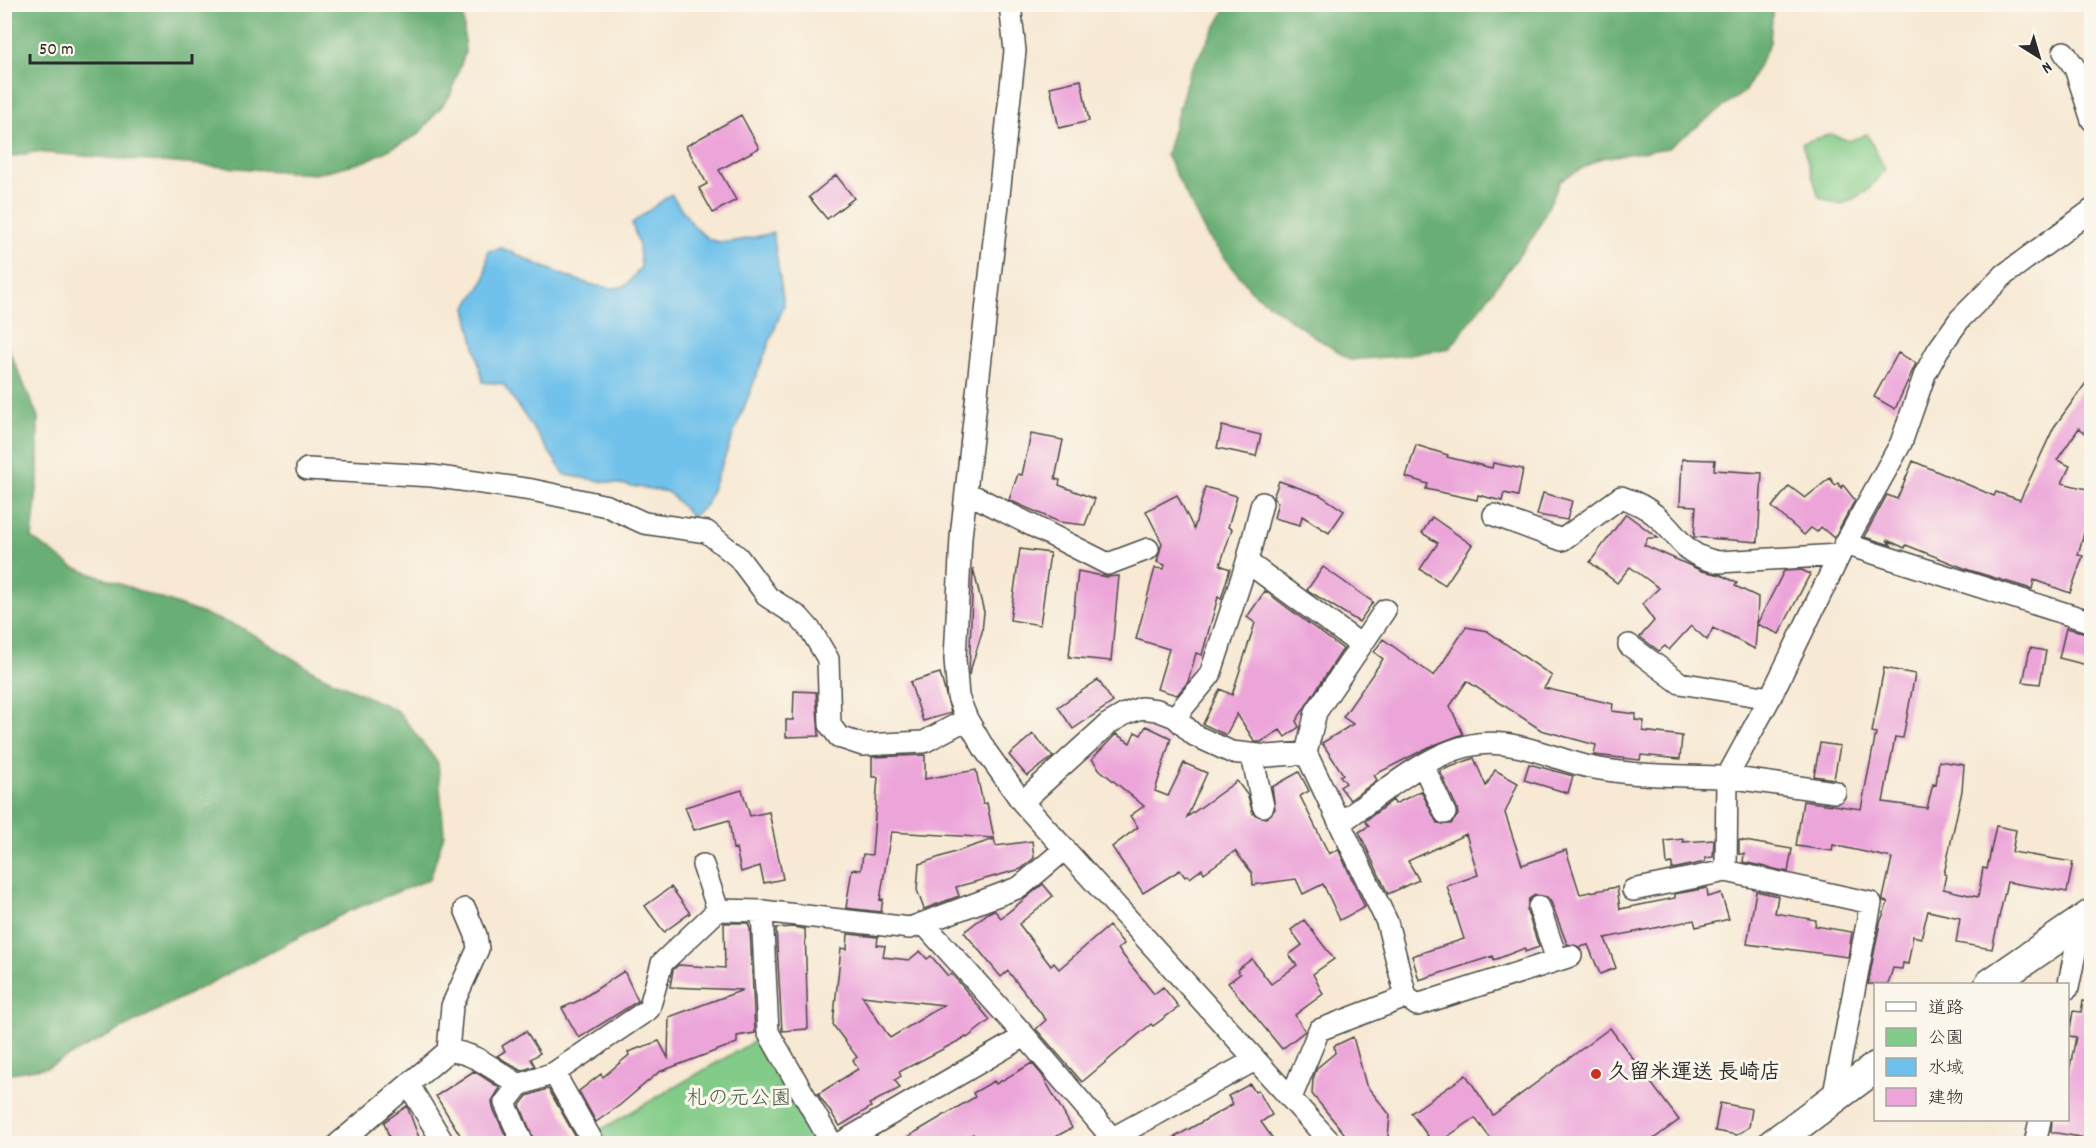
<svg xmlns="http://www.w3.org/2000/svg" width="2096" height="1148" font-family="Dekko,'Klee One',sans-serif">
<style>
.green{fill:#82cb88;stroke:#567b5a;stroke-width:1.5}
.forest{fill:#69af74;stroke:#4a6d50;stroke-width:1.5}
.water{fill:#6fc1eb;stroke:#4d768b;stroke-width:1.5}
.building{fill:#eca5d9;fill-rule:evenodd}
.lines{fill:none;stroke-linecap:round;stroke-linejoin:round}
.minor-casing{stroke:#4a4844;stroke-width:24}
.highway-casing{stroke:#4a4844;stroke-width:33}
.minor{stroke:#fff;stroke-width:21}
.highway{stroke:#fff;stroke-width:30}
.poi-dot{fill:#c8321e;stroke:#fbf7ec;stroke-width:2}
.labels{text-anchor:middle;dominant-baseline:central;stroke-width:6;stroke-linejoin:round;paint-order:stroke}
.poi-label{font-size:21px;font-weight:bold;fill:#2b2b2b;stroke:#fbf7ec;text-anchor:start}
.park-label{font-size:21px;fill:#455b47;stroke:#fbf7ec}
</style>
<rect width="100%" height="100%" fill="#fbf7ec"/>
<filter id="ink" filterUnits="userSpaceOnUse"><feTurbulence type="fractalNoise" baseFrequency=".0167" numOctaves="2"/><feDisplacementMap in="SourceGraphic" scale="12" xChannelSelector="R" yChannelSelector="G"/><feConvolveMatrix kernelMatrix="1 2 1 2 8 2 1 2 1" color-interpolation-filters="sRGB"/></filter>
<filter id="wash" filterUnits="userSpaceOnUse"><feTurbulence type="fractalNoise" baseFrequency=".008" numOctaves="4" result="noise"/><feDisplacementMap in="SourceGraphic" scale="24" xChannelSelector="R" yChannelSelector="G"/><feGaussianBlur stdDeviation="1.35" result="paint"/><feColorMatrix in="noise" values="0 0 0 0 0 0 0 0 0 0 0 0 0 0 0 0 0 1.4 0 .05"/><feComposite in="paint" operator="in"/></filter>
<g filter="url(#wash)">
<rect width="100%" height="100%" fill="#f7e9d4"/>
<path class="green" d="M1831 134 1849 141 1867 134 1885 170 1866 192 1841 205 1819 197 1802 143Z
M756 1040 814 1141 809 1144 608 1143 600 1130Z"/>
<path class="forest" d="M5 4 463 5 465 53 450 96 418 135 366 161 315 174 34 152 5 158Z
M1228 5V4L1773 5 1770 43 1745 91 1668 148 1601 158 1561 180 1535 234 1450 348 1399 356 1350 360 1309 333 1252 292 1206 234 1166 155 1189 73Z
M5 341 38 417V480L32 538 73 567 242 628 315 672 398 711 438 763 444 834 430 879 349 911 48 1067 5 1074Z"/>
<path class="water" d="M671 194C710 250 707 248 773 233L784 305 706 505 692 517 668 492 565 475 503 384 483 382 466 308 485 279 488 251 502 248C526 258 603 299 626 285 631 281 637 272 641 267L639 246 632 223Z"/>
<g id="blocks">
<path class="building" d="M1081 80 1089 121 1059 128 1050 87Z
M741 115 759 148 719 170 736 200 713 213 699 188 707 184 686 146Z
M836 175 854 198 827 219 809 197Z
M1898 353 1916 363 1895 409 1874 397Z
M2091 376V437L2079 428 2057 460 2070 466 2062 483 2091 490V507L2078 555 2083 556 2070 593 2034 580 2032 589 2028 588 1969 570 1906 545 1905 548 1887 540 1891 545 1864 537 1887 495 1897 499 1913 461 1994 496 1996 492 2020 500 2054 427Z
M1222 426 1261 435 1256 456 1217 448Z
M1031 434 1063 440 1055 479 1060 480 1059 485 1095 499 1085 525 1059 522 1009 500 1018 474 1022 475Z
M1416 445 1448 455 1447 457 1492 468 1493 463 1523 469 1518 496 1504 493 1502 501 1478 495 1477 500 1426 489 1428 484 1406 477Z
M1682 459 1715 460 1714 470 1762 473 1758 542 1694 537 1696 506 1680 505Z
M1830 478 1835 485 1838 483 1841 488 1843 485 1855 500 1834 538 1821 527 1817 532 1811 528 1804 535 1772 507 1789 486 1805 498Z
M1279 481 1320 495 1344 511 1329 533 1302 516 1300 525 1274 518 1278 502 1273 498Z
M1205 487 1237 496 1228 527 1232 529 1220 565 1230 569 1221 599 1218 597 1202 655 1196 653 1188 682 1177 695 1157 689 1169 649 1136 639 1155 568 1164 569 1165 565 1157 562 1162 543 1146 511 1177 495 1194 529Z
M1543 493 1572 501 1567 520 1537 515Z
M1626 514 1658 538H1648L1644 545 1702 571 1721 575 1737 583 1735 586 1758 597 1757 624 1784 571 1802 570 1810 574 1779 634 1757 624 1755 649 1713 628 1707 640 1691 626 1669 650 1665 646 1659 651 1640 637 1654 621 1642 604 1659 588 1630 567 1617 583 1590 562Z
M1432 517 1472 545 1445 585 1420 569 1438 543 1422 533Z
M1020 549 1050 553 1040 625 1010 620Z
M1323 567 1373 602 1359 622 1307 590Z
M973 568 984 612 982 632 969 675Z
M1078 571 1107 577 1119 576 1111 661 1069 657Z
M1265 591 1343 649 1296 721 1299 727 1285 737 1280 730 1261 742H1255L1237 714 1226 735 1203 724 1220 689 1232 695 1255 623 1247 617Z
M1466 627 1487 631 1552 676 1544 688 1613 704 1612 711 1636 714 1635 720 1644 721 1643 731 1682 736 1680 759 1641 755 1640 760 1594 755 1596 745 1541 730 1467 681 1450 706 1463 734 1429 747 1374 775 1377 780 1350 800 1340 787 1346 783 1340 776 1343 774 1322 743 1353 724 1343 717 1383 659 1374 652 1383 639 1434 676Z
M2066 628 2091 634V666L2059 658Z
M2030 648 2046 651 2040 684 2023 682Z
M1884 668 1915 674 1903 738 1895 737 1883 802 1927 808 1933 784 1936 785 1939 761 1964 765 1962 791 1944 874 1946 875 1943 889 1978 897 1983 868 1987 869 1996 826 2016 830 2012 852 2073 862 2067 892 2007 882 1992 949 1956 943 1960 918 1928 911 1921 938 1913 936 1908 964 1903 963 1902 969 1893 968 1888 984H1868L1880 923 1888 902 1883 901V898L1892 858 1833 845 1832 851 1796 846 1803 801 1861 809 1876 733 1872 732Z
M940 673 951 713 923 721 910 682Z
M1098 680 1113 702 1073 729 1058 707Z
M794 691 816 692 819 736 786 737V720H793Z
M1146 726 1171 738 1155 791 1168 796 1184 763 1207 773 1187 817 1237 781 1248 796 1253 814 1266 818 1275 809 1272 787 1299 772 1309 791 1300 796 1329 854 1338 849 1365 907 1340 920 1323 884 1303 894 1296 879 1253 885 1252 873 1235 851 1204 873 1202 869 1190 878 1188 875 1185 877 1180 870 1143 893 1112 847 1138 827 1130 816 1144 806 1100 770 1092 759 1116 734 1130 743 1135 732 1141 735Z
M1033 734 1053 757 1027 776 1009 755Z
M1820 743 1840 746 1834 779 1814 776Z
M925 755V779L976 770 983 804 987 803 994 838 891 832 880 900 883 899 881 912 846 908 852 869 861 870 863 854 872 855 878 777H872V757Z
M1474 758 1486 786 1495 770 1518 783 1505 813 1522 865 1566 850 1580 894 1617 887 1620 909 1675 898V894L1707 888 1708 897 1721 893 1729 919 1696 927 1694 920 1605 938 1616 968 1600 974 1588 945 1580 947 1567 944 1551 902 1547 897 1535 895 1529 899 1527 911 1539 947 1525 952V948L1494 960 1493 956 1419 980 1412 956 1464 939 1447 886 1478 875 1466 834 1408 861 1419 880 1388 894 1359 832 1369 826 1365 821 1393 800 1395 804 1421 791 1437 823 1451 824 1458 815 1457 808 1440 771Z
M1529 764 1573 776 1568 793 1524 780Z
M742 790 750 816 769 812 783 879 764 883 760 866 741 872 736 848 733 849 729 820 694 830 685 807Z
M994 839 996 846 1032 841 1034 858 1021 869 956 887 959 896 924 909 917 890 919 864Z
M1683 839V842L1714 840 1713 857 1705 858V862L1672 869V863L1667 864 1665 841Z
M1739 840 1792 849 1788 872 1743 862 1744 854H1739Z
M1043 884 1053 896 1019 924 1051 966 1054 963 1059 969 1109 926 1124 944 1118 949 1154 994 1163 987 1179 1007 1153 1026 1151 1024 1082 1082 1036 1029 1046 1020 1008 971 1001 977 964 932 988 913 994 910 1001 918Z
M671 887 690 913 664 932 645 906Z
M1756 891 1778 896 1775 913 1816 920 1815 926 1852 932 1848 957 1747 944Z
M1304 920 1334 959 1313 974 1323 994 1295 1015 1305 1031 1282 1049 1228 983 1240 974 1237 970 1252 959 1271 984 1297 965 1289 955 1302 945 1291 930Z
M724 923H748L750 929 755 1033 737 1036V1043L659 1072 620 1105 596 1122 579 1091 601 1074 603 1077 629 1055 628 1052 659 1041 668 1058 669 1017 743 990 670 987 673 970 678 965 725 968Z
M793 927 805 929 808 1029 782 1031 776 928Z
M848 934 878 937 877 945 885 946 883 957 909 960 920 951 927 959 931 956 948 976 951 974 958 981 990 1020 967 1038 966 1037 899 1072 901 1076 895 1080 900 1088 869 1104 871 1107 840 1126 818 1094 858 1069 853 1060 857 1057 833 1025 841 948 847 949ZM862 996 944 1005 890 1038Z
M624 971 638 1001 579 1038 562 1008 580 1000Z
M2083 1001 2091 1002V1139L2051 1132 2052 1119H2067V1082L2076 1037 2069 1036 2073 1011 2081 1012Z
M1610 1028 1679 1120 1648 1143H1494L1475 1118 1438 1143H1433L1411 1113 1466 1075 1493 1115Z
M526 1031 540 1053 531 1059 535 1066 521 1071 497 1056 505 1051 502 1046Z
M1353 1037 1366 1085 1390 1115 1388 1137 1379 1143H1352L1312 1094 1313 1079 1317 1068 1335 1053 1334 1046Z
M1032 1063 1042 1075 1072 1128 1044 1143H978L973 1134 957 1143H897L975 1097 973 1093 994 1081 996 1084Z
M474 1071 500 1088 492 1101 493 1108 509 1143H465L436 1096Z
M1250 1084 1255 1092 1258 1090 1272 1115 1261 1122 1276 1143H1164L1230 1106 1233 1104 1228 1096Z
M547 1089 549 1090 579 1143H535L520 1105 527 1096Z
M1720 1103 1752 1109 1749 1127 1737 1135 1715 1131Z
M407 1106 421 1143H391L384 1122Z"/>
</g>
</g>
<g filter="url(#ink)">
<use href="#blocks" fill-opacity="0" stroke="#4a4844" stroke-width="1.5"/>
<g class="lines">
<g class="minor-casing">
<path id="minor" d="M1010 4 1015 51 961 537 955 659 958 697 967 719 985 750 1022 802 1332 1144
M2064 52 2075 68 2092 120
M307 469 432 476 532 490 607 506 644 523 707 532 738 557 768 597 799 617 812 632 828 659 830 725 839 737 863 745 924 742 967 719
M966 492 1108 564 1148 549
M1494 515 1562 540 1621 497C1633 501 1646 507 1655 515 1680 535 1682 556 1719 562L1839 555
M1845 544 2092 622
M1247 562 1361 645
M1629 645 1680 683 1770 698
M1175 717 1210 675 1247 562 1262 503
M1306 753 1316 712 1385 610
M1252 756 1263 806
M1423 765 1445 813
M1022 802 1108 724 1125 714 1141 708 1157 710 1175 717 1194 735 1231 752 1268 756 1306 753 1387 922 1406 997 1319 1030 1291 1098
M1340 823C1379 796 1430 750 1478 744 1519 739 1555 760 1594 768 1638 776 1683 776 1727 777L1770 698 1845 544 1901 443 1925 374 1938 350 1960 319 2004 275 2092 210
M703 865 718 910
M1726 871 1727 777 1835 792
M1633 890 1726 871 1871 903 1833 1099
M1539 907 1557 960
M762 911 768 1032 832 1144
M924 924 1025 1036 1112 1138
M2068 988 2082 919
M1406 997 1417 1005 1571 956
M448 1051 452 1006 478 949 476 935 465 909
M554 1073 594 1144
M409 1085 444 1144
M519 1085 505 1103 523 1144
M338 1144 448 1051C474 1051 497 1072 519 1085L554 1073 649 1009 662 963 718 910 762 911 910 928 1020 887 1065 849
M839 1144 1025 1036
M1102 1144 1255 1060
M2035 1144 2040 1120"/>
</g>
<g class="highway-casing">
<path id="highway" d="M1990 984 2092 914
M1773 1144 1876 1067"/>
</g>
<use href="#minor" class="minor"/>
<use href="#highway" class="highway"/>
</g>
</g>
<circle class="poi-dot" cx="1596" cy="1074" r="6"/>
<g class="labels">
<g class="poi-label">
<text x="1608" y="1074">久留米運送 長崎店</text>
</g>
<g class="park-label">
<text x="739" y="1100">札の元公園</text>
</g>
</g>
<rect width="2096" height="1148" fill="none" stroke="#fbf7ec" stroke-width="24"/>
<rect x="1874" y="983" width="195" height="138" fill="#fbf7ec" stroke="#a8a59f" stroke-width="1.5"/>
<rect x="1886" y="1002" width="30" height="9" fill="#ffffff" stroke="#a8a59f" stroke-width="1.5"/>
<text x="1928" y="1013" font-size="18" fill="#2b2b2b">道路</text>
<rect x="1886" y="1028" width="30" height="18" fill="#82cb88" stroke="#a8a59f" stroke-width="1.5"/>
<text x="1928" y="1043" font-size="18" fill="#2b2b2b">公園</text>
<rect x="1886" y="1058" width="30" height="18" fill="#6fc1eb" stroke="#a8a59f" stroke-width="1.5"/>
<text x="1928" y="1073" font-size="18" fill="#2b2b2b">水域</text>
<rect x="1886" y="1088" width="30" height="18" fill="#eca5d9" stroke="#a8a59f" stroke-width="1.5"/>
<text x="1928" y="1103" font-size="18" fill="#2b2b2b">建物</text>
<g transform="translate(2039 57) rotate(143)" stroke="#fbf7ec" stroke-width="4.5" paint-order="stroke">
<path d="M0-4.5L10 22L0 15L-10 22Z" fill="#2b2b2b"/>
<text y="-9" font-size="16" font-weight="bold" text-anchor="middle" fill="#2b2b2b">N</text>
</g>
<path d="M30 54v9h162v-9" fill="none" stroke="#2b2b2b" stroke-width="3"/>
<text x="39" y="54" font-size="18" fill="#2b2b2b" stroke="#fbf7ec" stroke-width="4.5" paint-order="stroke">50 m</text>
</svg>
